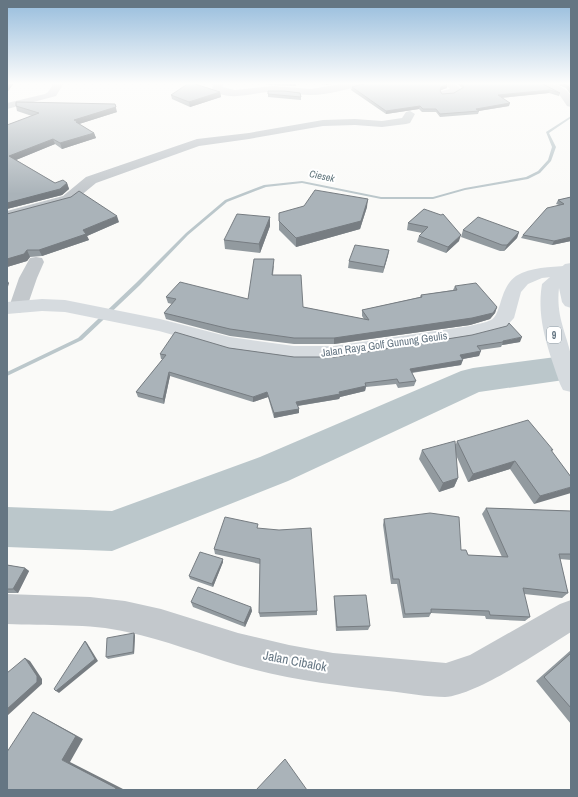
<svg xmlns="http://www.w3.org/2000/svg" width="578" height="797" font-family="'Archivo Narrow',sans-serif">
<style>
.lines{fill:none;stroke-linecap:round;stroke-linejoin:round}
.stream{fill:#bbc7cb;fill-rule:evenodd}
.river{fill:#bbc7cb;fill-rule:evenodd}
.street{fill:#c3c8cc;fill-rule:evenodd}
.secondary{fill:#d6dbdf;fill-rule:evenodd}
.highway{fill:#d6dbdf;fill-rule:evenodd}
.wall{fill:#929a9f}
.shaded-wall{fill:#777d82}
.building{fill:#aab3b9;stroke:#777d82}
.labels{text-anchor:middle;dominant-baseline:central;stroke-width:4;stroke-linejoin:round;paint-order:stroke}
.far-water-label{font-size:10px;font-style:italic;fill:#60757c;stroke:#fff}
.shield{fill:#fff;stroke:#939fa8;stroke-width:1}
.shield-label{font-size:10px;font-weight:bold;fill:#657683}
.street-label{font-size:11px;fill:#657683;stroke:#fff}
.near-street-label{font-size:13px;fill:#657683;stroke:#fff}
</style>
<rect width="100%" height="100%" fill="#fafaf8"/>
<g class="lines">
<path class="stream" d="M571 116V118L549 133 556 147 551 161 540 173 528 179 465 190 433 199H381L302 183 266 187 227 202 188 235 140 285 82 340 7 376V372L78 338 136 283 186 233 225 200 264 185 302 181 381 197H433L465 188 526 177 538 171 548 160 552 147 546 132Z"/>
<path class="river" d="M571 355V379L479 392 288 481 112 551 7 547V507L112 511 260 457 461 371 473 368Z"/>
<path class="street" d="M54 83H64L56 96 7 109V103L45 94 48 92Z
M214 83H224L222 87 235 90 273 86 311 89 348 83H367L362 86C345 89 328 95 311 95 296 95 282 91 268 92 252 93 225 103 212 88Z
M443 83H454L462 90C458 94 448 96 442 95L441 93 442 91 450 89Z
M538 83C549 83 567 85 571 97 572 99 571 104 571 107L567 106 559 94Z
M410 111 415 114 410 123 406 124 382 127 355 125 323 126 249 139 199 146 96 183 73 202 7 220V211L63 196 86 177 197 139 249 133 323 120 355 119 382 121 402 118 406 112Z
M36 257 42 258 44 262 37 278 27 307 25 311 18 313 11 311 9 307 19 278 30 258Z
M7 594 90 597 125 601 161 609 238 633 289 645 333 653 446 663 470 655 560 604 571 600V632C542 650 477 695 445 697 428 697 406 693 388 691 337 686 286 679 237 665 200 654 165 640 127 632 89 623 46 626 7 624Z"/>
<path class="secondary" d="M567 266 571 267V275L542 278 528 284 521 292 514 318 504 329 470 338 334 360H294L230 351 159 331 65 312 42 311 7 314V302L42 299 65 300 160 319 230 337 294 346H334L470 326C476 324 485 323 491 320 502 314 499 288 516 276 531 267 550 267 567 266Z"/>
<path class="highway" d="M571 263V308L565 306 562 302 559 288C556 315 565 330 571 355 573 366 571 380 571 392L563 390 560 384C549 351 536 320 542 284L565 264Z"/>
</g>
<path class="wall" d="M268 83H295L296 86 268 85Z
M320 83H330V84L326 85Z
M426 83 447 88 441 90 442 94 454 93 462 88 457 83H541L560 93 559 96 549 93 502 98 509 106 479 111 478 114 440 117 436 112H422L419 109 386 114 351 90 352 87Z
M553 83H571V95L566 88Z
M268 91 301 97V100L268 97Z
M220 92 221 97 190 107 172 99 171 95Z
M16 106 117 112 79 124 94 133 96 138 62 149 55 144 16 160 55 183H67L69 189 62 195 7 209V125L32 116 17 111Z
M571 197V241L552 245 521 238 523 235 559 205 556 204 558 200Z
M367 207 360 229 296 247 279 230V213Z
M424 209 459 241 446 253 417 242 419 236 422 233 407 230 408 223Z
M7 214 119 222 87 236 89 240 42 256 30 257 27 261 7 267Z
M270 217V226L260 253 225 249 224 240Z
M463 230 519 232 517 238 504 251H500L461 237Z
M389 250 383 273 348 268 349 261Z
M274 265 273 275 303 307 364 319 362 316V310L420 297 421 295 453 290 455 286 497 307 495 313 490 319 470 325 334 344H294L230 336 166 319 164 313 172 304 168 303 166 297 248 299Z
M472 335 520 342 502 345 501 347 480 350 479 356 462 359 461 365 412 373 416 381 414 386 398 388 396 384 366 387 365 391 340 397 339 399 298 406 299 409V413L274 418 268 397 253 402 170 376 164 404 138 397 136 392 163 359H161L160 354 229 348 294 357H335Z
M457 441 553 450 551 451 571 477 534 504 510 469 468 482 456 455 458 478 454 487 439 492 419 459 422 450 456 444Z
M486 508 571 511V560L560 559 568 593 562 598 524 594 530 617 525 621 486 619 485 616 431 613 429 617 403 618 397 584H391L383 525 384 519 461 550 468 555 502 557 482 514Z
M258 528 317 611V615L260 617 259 613 260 564 215 554 214 549Z
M223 559V562L213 587 190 579 189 576Z
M7 565 25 568 29 571 18 593H7Z
M334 596 370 626 368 630 336 631 334 601Z
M191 602 251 607 252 611 245 627 193 607Z
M135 635 134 654 108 659 106 657Z
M571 650V724L536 681Z"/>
<path class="shaded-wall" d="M10 83H14L7 93V87Z
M326 83H330V84L326 85Z
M447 85V88L441 90V87Z
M550 90 549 93 497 98 498 95Z
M220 92 221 97 190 107 189 102Z
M510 103 509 106 478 111 476 109Z
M115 104 117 112 79 124 80 127 74 120Z
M420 106 419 109 386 114V111Z
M94 133 96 138 62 149 60 143Z
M53 139 55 144 11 162 9 156Z
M67 183 69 189 62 195 7 209V203Z
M368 199 367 207 360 229 296 247V238Z
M117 216 119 222 87 236 89 240 42 256 39 250 83 230Z
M270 217V226L260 253 259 244Z
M519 232 517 238 504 251 507 245Z
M461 235 459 241 446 253 448 247Z
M571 237V241L552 245 554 241Z
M27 250 30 257 27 261 7 267V259Z
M389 250 388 256 383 273 384 267Z
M7 280 9 283 7 290Z
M497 307 495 313 490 319 470 325 334 344V338Z
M522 337 520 342 502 345 503 342V341Z
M481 351 479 356 458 360 460 355Z
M463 360 461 365 408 373 410 369Z
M169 372 170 376 164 404 163 399Z
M366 386 365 391 340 397 339 399 296 406V402Z
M267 392 268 397 253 402V397Z
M299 409V413L274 418V413Z
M515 461 510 469 468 482 473 474Z
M458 478 454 487 439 492 443 483Z
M571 487V493L534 504 540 496Z
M223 559V562L213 587 212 584Z
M25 568 29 571 18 593 13 589Z
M251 607 252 611 245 627 244 623Z
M134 633 135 635 134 654 133 652Z
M85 641 87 643 98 661 59 693 56 691Z
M25 658 30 661 42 679V684L7 716V709Z
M33 712 41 716 83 739 70 762 123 789 122 790H115L62 760Z"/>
<path class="building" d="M7 83H10L7 87Z
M189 83H192L220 92 189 102 171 95Z
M276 83H295L296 84Z
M365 83H445L447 85 441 87 440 91 442 94 454 93 464 87 460 83H541L560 93 550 90 498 95 510 103 476 109 479 111 440 114 436 109H423L420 106 386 111 352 87 363 84Z
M561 83H571V90L568 86Z
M268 91H284L300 93 301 97 268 94Z
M16 102H19L115 104 116 107 74 120 78 122H76L94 133 60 143 53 139 9 156 55 183 63 180 67 183 60 189 7 203V125L39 113 16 106Z
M315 190 368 199 361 221 296 238 279 221V213L304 206Z
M79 191 117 216 83 230 86 234 39 250H27L24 254 7 259V214L71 197Z
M571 197V237L554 241 523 235 547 208 564 204 558 200Z
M424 209 441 215 443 214 461 235 448 247 419 236 428 227 408 223Z
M237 214 270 217 259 244 224 240Z
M478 217 519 232 507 245H502L463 230Z
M355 245 389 250 384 267 349 261Z
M254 259H274L272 275H301L303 307 369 320 362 310 422 297 421 295 457 290 455 286 476 283 497 307 493 313 472 318 334 338H294L230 329 164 313 176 299 166 297 180 282 248 299Z
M509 323 522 337 503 341V342L477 346 481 351 460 355 463 360 410 369 416 381 399 383 397 379 365 383 366 386 339 392 340 394 296 402 299 409 274 413 267 392 253 397 169 372 163 399 136 392 166 355 160 354 175 332 229 348 294 357H335L472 335 507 326Z
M528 420 553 450H551L571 477V487L540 496 515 461 473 474 457 441Z
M455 441 458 478 443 483 422 450Z
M486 508 571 511V554H559L568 593 523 588 530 617 490 615 489 611 431 609V613L405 614 399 579H393L384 519 430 513 459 517 461 550H466L468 555 508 557Z
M225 517 258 524 257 528 279 530 311 528 317 611 259 613 260 559 214 549Z
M200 552 223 559 212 584 189 576Z
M7 565 25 568 13 589H7Z
M198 587 251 607 244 623 191 602Z
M366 595 370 626 337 627 334 596Z
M134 633 133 652 106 657 107 638Z
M85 641 95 659 56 691 54 689Z
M571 653V708L544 677Z
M25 658 37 676V682L7 709V673Z
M33 712 76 736 62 760 116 788 115 790H7V752Z
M285 759 307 790H256Z"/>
<linearGradient id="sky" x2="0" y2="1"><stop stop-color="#96bcdc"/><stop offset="0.43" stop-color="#fdfdfc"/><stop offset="1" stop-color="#fdfdfc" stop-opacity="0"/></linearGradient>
<rect width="578" height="194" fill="url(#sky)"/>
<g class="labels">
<g class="far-water-label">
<text transform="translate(322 176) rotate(12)">Ciesek</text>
</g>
<rect class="shield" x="547" y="327" width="14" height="16" rx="3"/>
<g class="shield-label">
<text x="554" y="335">9</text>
</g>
<g class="street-label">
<text transform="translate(384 344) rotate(-8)">Jalan Raya Golf Gunung Geulis</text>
</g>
<g class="near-street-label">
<text transform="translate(295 661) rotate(11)">Jalan Cibalok</text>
</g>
</g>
<rect width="578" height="797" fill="none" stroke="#657683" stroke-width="16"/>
</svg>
